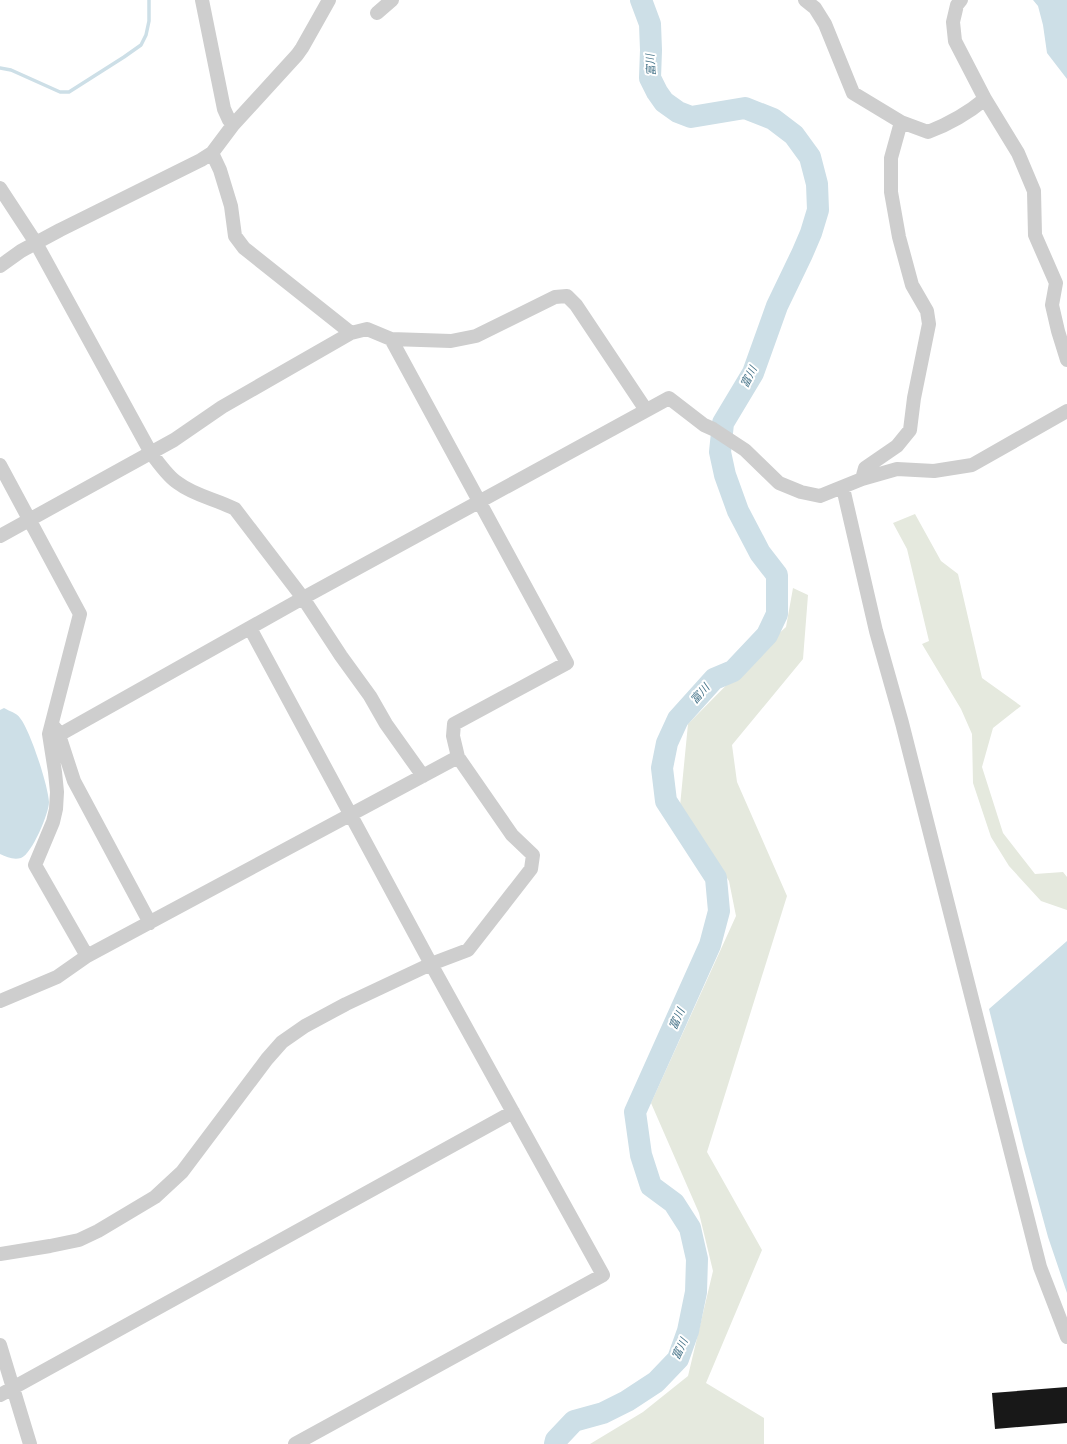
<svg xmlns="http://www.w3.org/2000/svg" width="1067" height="1444" font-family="Roboto,'Noto Sans JP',sans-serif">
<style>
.green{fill:#e5e9de}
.water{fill:#cddfe7}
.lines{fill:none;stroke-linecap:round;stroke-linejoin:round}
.stream{stroke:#cddfe7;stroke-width:3.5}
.river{stroke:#cddfe7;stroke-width:22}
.building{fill:#181818}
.minor{stroke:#cecece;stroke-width:14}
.labels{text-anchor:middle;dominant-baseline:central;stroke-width:4;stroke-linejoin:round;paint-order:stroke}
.water-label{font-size:11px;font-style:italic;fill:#48758a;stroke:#fff}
</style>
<rect width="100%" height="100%" fill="#fff"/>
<path class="green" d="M915 514 941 561 958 574 982 678 1021 706 993 728 982 767 1003 833 1035 874 1063 872 1067 877V910L1041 901 1009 866 991 837 973 783 972 734 961 709 922 644 929 641 907 549 893 523Z
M793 588 808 595 803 659 732 745 737 782 787 896 707 1152 762 1250 706 1383 764 1418V1444H590L643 1412 688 1376 713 1271 699 1213 651 1103 736 916 729 881 680 806 688 724 763 648 786 627Z"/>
<path class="water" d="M1033 0H1067V79L1047 53 1043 25 1038 6Z
M4 708C9 711 17 713 20 718 30 730 48 785 49 802 49 813 32 854 21 858 13 860 7 857 0 854V710Z
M1067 941V1293L1048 1237 1024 1149 989 1009Z"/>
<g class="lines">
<path class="stream" d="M0 68 11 70 60 92H69L124 57 141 45 146 35 149 21V0"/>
<path class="river" d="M555 1444 556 1440 574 1421 603 1413 627 1401 656 1382 678 1359 688 1331 696 1292 697 1259 690 1228 674 1203 651 1186 641 1155 635 1112 710 945 719 911 716 878 666 801 662 768 667 743 678 719 714 679 733 671 767 635 777 614V575L760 553 738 511 725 475 720 452 723 423 753 373 777 306 802 254 811 233 818 210 817 184 810 157 794 135 773 119 745 108 691 117 678 112 664 102 657 92 650 78 651 50 650 24 641 0"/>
</g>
<path class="building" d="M1067 1387V1423L995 1429 992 1393Z"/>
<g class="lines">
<path class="minor" d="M202 0 224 109 229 120 233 125
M805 0 815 8 825 24 853 93 901 122 891 158V192L899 237 912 285 927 311 929 324 914 398 910 430 897 446 865 468 862 479
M961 0 957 5 953 22 955 41 985 99 1018 153 1034 191 1035 235 1056 283 1052 305 1058 331 1067 360
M377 13 392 0
M901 122 928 132C949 124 967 114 985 99
M0 188 36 243 151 453C158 462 168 477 178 483 195 496 216 499 235 509L303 598 341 656 370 696 386 724 423 776
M0 266 21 251 60 230 201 160 212 153 233 125 297 55 302 48 329 0
M391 339 451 341 476 336 555 297 567 296 576 305 646 410
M0 465 80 614 49 734 55 772 57 792 56 809 53 822 35 865 87 956
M843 488 876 631 902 723 1040 1267 1067 1337
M0 536 174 440 222 407 351 333
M250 628 431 964 603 1275 295 1444
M55 728 59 735 74 781 150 923
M59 735 303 598 669 398 704 425 713 429 745 450 779 483 801 492 820 496 862 479 897 469 934 471 972 465 1067 411
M0 1001 57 977 87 956 458 757 453 736 454 724 567 663 391 339 367 329 351 333 244 248 235 236 231 206 220 170 212 153
M0 1254 50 1246 79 1240 98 1231 155 1197 182 1172 267 1059 282 1042 305 1026 346 1004 431 964 468 950 531 869 533 855 512 835 458 757
M0 1345 30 1444
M0 1395 513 1112"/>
</g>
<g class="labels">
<g class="water-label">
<text transform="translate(651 65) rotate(-94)">富川</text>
<text transform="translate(749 377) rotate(-63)">富川</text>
<text transform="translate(700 694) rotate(-49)">富川</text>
<text transform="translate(677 1019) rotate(-66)">富川</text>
<text transform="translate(680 1349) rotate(-65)">富川</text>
</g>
</g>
</svg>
